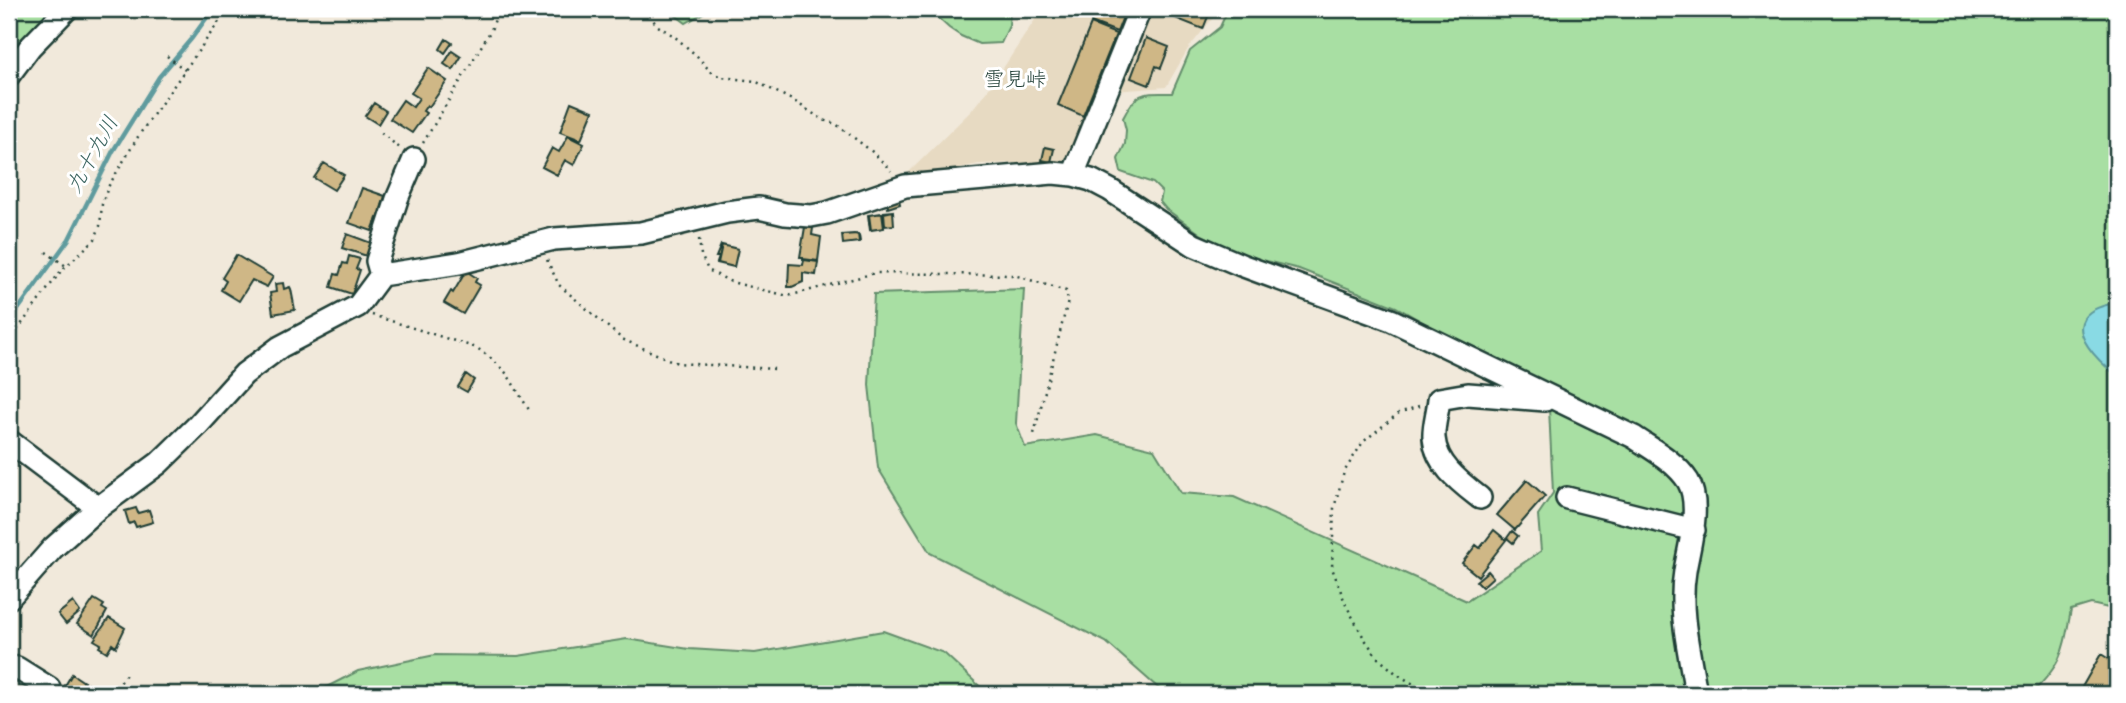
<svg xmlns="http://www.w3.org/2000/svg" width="2126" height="703" font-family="'Gochi Hand','Klee One',sans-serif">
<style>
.built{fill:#e7dac2}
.green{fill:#a8dfa3;stroke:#648e6c;stroke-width:2}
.water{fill:#89dae4;stroke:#5f9b9e;stroke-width:2}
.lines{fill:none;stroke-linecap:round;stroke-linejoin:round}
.stream{stroke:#5f9b9e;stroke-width:4.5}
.building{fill:#cfb786;stroke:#1f3d34;stroke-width:2}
.minor-casing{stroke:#1f3d34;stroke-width:26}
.path{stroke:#1f3d34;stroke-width:2.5;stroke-dasharray:2 5;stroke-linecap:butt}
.minor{stroke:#fff;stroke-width:21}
.labels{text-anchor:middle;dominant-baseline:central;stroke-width:6;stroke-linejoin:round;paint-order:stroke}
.neighbourhood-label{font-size:21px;fill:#1f3d34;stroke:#fff}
.water-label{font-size:21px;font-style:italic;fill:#3a6460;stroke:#fff}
</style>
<rect width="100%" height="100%" fill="#f1e9db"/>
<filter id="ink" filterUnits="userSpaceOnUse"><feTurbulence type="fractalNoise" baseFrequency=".0143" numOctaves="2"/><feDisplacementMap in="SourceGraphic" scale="14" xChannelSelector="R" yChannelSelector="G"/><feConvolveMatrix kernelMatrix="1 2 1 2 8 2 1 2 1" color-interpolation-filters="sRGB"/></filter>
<g filter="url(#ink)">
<path class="built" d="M1042 9H1220L1188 49 1166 87 1115 91 1090 161 979 164 905 179 907 174 971 111 994 82Z"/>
<path class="green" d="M9 9H56L9 65Z
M667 9H716L705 12 686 23Z
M928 9H1010L1009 26 1001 43 979 44 961 36 949 28Z
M1228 9H2079L2087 13 2088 9H2117V610L2091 604 2071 610C2063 652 2063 663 2031 694H1165L1106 642 930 553 878 468 869 385 874 294 1024 289 1016 423 1025 447 1097 435 1154 449 1181 493 1234 497 1467 601 1541 551 1538 515 1553 493 1548 387 1463 345 1396 307 1299 269 1242 255 1202 235 1166 209 1160 202 1162 192 1153 183 1121 172 1118 159 1125 144 1126 130 1123 118C1137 90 1144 93 1172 93L1190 51 1220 27Z
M883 631 944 653 988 694H313L358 671 435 655 518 656 627 639 689 649 755 653Z"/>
<path class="water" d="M2117 302V376C2102 364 2064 331 2090 312 2098 306 2108 305 2117 302Z"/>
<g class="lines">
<path class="stream" d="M9 322 69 239 113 151 159 77 192 38 213 9"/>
</g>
<path class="building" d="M1096 9H1126L1117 32 1091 22Z
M1178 9H1211L1203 29 1175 18Z
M1091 24 1116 34 1083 116 1058 105Z
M1146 38 1169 47 1161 68 1156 66 1149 85 1131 78Z
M446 39 452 43 445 53 440 49Z
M452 51 461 57 453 70 444 64Z
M428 68 447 81 429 107 427 105 423 111 426 113 412 133 390 119 403 100 413 107 419 98 411 93Z
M571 102 593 111 581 140 560 132Z
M374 103 386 111 378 124 365 116Z
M568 136 584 144 574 165 565 160 557 175 542 167 552 148 559 152Z
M1045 147 1054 149 1051 162 1042 160Z
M324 163 344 175 334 190 314 178Z
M362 188 385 196 381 209 387 212 384 220 377 218 372 231 349 223Z
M899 199 900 204 888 208 887 202Z
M893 211 894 225 885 226 884 212Z
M893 211 894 225 885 226 884 213Z
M882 213 884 228 870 230 868 215Z
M883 213 884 228 871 230 869 215Z
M805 227 813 228 812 235 821 237 818 261 803 259V257H800Z
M347 234 374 244 370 257 342 248Z
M854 234 859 235 860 242 843 244 842 235Z
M858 234 859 242 843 244 842 235Z
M721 245 738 249 734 267 717 263 719 257H716Z
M722 245 738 249 734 267 718 263Z
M236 255 273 277 267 287 252 280 239 301 221 290 226 281 222 278Z
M349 256 360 259 356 269 360 270 352 294 331 287 335 274 339 275 343 263 347 264Z
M804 260 818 262 816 275 803 273V282L792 287H788L789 264 803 265Z
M466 271 477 278 475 282 480 285 463 314 444 303 451 291 453 293Z
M283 283 284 289 290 287 291 289 295 310 273 314 270 293 276 292 275 284Z
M466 374 474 380 467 392 458 387Z
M1527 480 1545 496 1515 530 1497 515Z
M136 508 138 513 149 510 153 522 136 527 134 522 129 524 125 511Z
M1494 530 1506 540 1478 576 1462 563 1476 545 1480 548Z
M1512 531 1518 536 1513 543 1507 538Z
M1488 571 1493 577 1482 587 1476 581Z
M94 599 104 605 102 608 107 611 94 635 77 624Z
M73 602 80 612 66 624 58 614Z
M109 618 125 628 116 647 112 644 107 652 99 647 101 644 94 640Z
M2101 654 2117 664V694H2078Z
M72 674 84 682 76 694H60Z
M88 684 104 694H82Z"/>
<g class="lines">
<g class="minor-casing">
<path id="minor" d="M9 75 30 47 67 9
M1073 175 1140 9
M381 275 377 261 397 199 414 159
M9 441 98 508
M1480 498C1461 483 1436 465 1434 438 1433 426 1438 412 1439 399L1468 394 1545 400
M1567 498 1694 530
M9 598 53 548 98 508 159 463 197 426 244 374 280 347 358 306 381 275 459 263 554 239 641 233 727 212 759 208 785 214 811 216 827 213 905 186 1053 173 1073 175 1091 180 1110 190 1194 245 1241 265 1391 320 1634 437C1653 450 1675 461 1688 481 1702 505 1689 546 1685 571 1678 612 1690 654 1696 694
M9 667 17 668 49 688"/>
</g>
<path class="path" d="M637 9 646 12 658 26 674 36 697 56 710 71 721 77 755 81 794 101 823 120 836 124 875 154 891 171
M167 56 185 70
M381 133 401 149
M423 143 491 30 499 9
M699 239 701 255 708 270 731 282 788 296 875 273 1014 275 1066 291 1068 301 1033 438
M46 252 66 266
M547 260 559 285 622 339 677 363 775 369
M372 315 477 348 492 359 507 374 531 413
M9 341 61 271 95 239 100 226 102 204 108 187 139 135 228 9
M1419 406 1399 413 1363 442 1344 472 1334 508 1332 568 1346 605 1364 638 1378 658 1397 674 1430 694
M113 694 128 671"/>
<use href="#minor" class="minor"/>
</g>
</g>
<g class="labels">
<g class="neighbourhood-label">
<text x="1015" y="82">雪見峠</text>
</g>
<g class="water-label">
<text transform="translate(95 156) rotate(-61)">九十九川</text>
</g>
</g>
<rect width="2126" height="703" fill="none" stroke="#fff" stroke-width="35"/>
<rect x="18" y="18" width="2091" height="668" fill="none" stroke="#1f3d34" stroke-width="2.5" filter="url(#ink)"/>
</svg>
